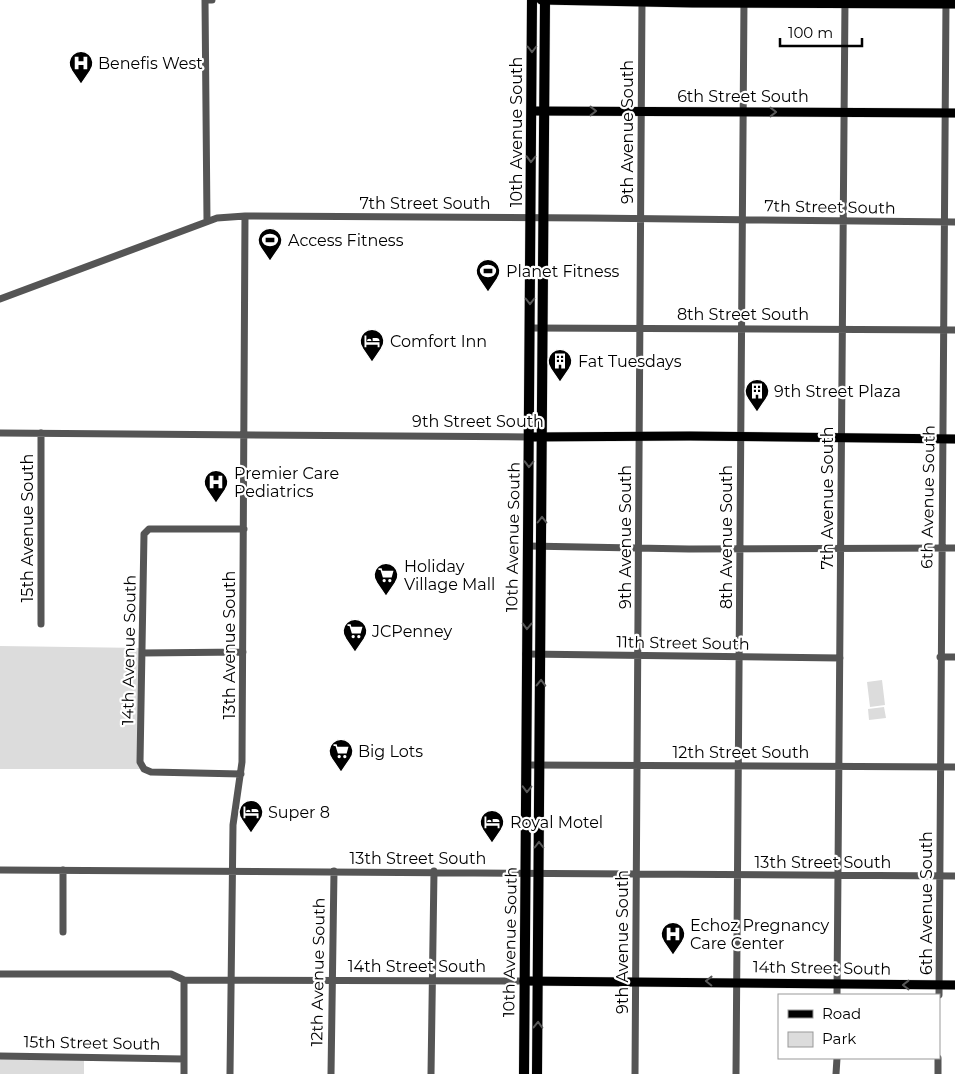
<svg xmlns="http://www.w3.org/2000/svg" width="955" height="1074" font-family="Montserrat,sans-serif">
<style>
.green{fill:#dcdcdc}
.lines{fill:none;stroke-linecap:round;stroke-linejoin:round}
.major-casing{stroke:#dbdbdb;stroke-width:10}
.highway-casing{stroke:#dbdbdb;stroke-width:11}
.minor{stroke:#555;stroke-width:7}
.major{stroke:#000;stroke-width:9}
.highway{stroke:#000;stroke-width:10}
.oneway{stroke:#595959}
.labels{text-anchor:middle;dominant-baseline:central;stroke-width:4.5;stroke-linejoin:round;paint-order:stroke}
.poi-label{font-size:16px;fill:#000;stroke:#fff;text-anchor:start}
.street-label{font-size:16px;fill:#000;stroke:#fff}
</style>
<rect width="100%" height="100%" fill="#fff"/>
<path class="green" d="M0 646 142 648 140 762 144 769H0Z
M882 680 885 705 870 707 867 682Z
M884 707 886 718 869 720 868 709Z
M0 1056H84V1074H0Z"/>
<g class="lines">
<g class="major-casing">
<path id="major" d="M541 0 692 3 955 4
M532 111 955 113
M530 437 690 436 955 439
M524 981 955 985"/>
</g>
<g class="highway-casing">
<path id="highway" d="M524 1074 532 0
M537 1074 545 0"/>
</g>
<path class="minor" d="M207 221 205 0H212
M0 299 217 218 245 216 589 218 955 222
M530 328 955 330
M0 433 530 437
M528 546 689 549 955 548
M41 624V433
M142 653 243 652
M526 654 840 658
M940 657H955
M527 765 955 767
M241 774 151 772 144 769 140 762 144 534 149 529H244
M0 870 955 876
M63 932V870
M0 974H171L184 980 524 981
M837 995 845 0
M939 995 946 0
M0 1056 184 1059
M184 1074V980
M230 1074 233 825 242 762 245 216
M331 1074 334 871
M431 1074 434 871
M635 1074 642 0
M736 1074 744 0
M836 1074 837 1058
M938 1074V1058"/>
<use href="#major" class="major"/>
<use href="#highway" class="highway"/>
</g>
<defs><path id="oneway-chevron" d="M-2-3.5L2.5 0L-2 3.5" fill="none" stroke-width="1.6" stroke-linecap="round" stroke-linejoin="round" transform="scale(1.25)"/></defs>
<g class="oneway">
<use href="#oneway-chevron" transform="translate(532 49) rotate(90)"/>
<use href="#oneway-chevron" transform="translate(593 111)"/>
<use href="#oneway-chevron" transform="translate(773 112)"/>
<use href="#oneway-chevron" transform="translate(531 159) rotate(91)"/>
<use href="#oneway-chevron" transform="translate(530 301) rotate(90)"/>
<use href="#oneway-chevron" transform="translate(529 464) rotate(91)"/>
<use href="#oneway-chevron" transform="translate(542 520) rotate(-90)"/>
<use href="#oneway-chevron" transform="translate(527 626) rotate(91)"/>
<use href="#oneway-chevron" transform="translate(541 683) rotate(-89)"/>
<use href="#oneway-chevron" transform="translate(527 789) rotate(91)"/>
<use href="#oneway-chevron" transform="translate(539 845) rotate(-90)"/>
<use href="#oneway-chevron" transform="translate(709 981) rotate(-179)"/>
<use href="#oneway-chevron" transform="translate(906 985) rotate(180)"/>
<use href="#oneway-chevron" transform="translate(538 1025) rotate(-89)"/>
</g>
<defs>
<g id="hospital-pin" transform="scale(1.25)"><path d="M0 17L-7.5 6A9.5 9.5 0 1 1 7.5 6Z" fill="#000" stroke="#fff"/><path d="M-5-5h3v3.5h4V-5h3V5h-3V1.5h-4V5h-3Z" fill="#fff"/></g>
<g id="stadium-pin" transform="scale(1.25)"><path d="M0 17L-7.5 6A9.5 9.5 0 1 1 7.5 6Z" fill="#000" stroke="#fff"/><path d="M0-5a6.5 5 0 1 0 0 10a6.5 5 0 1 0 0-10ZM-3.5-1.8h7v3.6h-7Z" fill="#fff"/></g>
<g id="hotel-pin" transform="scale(1.25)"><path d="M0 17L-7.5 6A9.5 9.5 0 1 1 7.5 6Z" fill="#000" stroke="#fff"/><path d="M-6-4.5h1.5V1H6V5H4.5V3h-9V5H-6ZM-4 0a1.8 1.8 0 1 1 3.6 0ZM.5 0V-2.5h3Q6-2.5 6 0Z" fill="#fff"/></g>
<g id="building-pin" transform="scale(1.25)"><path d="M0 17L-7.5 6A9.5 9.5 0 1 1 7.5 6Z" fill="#000" stroke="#fff"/><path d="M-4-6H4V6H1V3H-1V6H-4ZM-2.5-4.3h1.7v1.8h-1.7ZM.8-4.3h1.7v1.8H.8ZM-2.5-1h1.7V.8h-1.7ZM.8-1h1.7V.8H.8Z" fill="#fff"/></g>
<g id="supermarket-pin" transform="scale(1.25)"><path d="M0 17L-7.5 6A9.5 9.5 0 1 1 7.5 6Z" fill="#000" stroke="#fff"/><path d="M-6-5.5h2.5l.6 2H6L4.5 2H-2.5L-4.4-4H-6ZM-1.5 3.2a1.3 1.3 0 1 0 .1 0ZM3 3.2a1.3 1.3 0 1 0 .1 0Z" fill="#fff"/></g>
</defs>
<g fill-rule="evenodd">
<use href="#hospital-pin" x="81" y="63"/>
<use href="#stadium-pin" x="270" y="240"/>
<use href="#stadium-pin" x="488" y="271"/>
<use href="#hotel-pin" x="372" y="341"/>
<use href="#building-pin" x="560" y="361"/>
<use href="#building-pin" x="757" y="391"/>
<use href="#hospital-pin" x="216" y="482"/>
<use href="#supermarket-pin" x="386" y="575"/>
<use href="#supermarket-pin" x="355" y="631"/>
<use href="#supermarket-pin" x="341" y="751"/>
<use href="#hotel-pin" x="251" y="812"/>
<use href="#hotel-pin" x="492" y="822"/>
<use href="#hospital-pin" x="673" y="934"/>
</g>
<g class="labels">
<g class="poi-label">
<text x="98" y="63">Benefis West</text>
<text x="288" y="240">Access Fitness</text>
<text x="506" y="271">Planet Fitness</text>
<text x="390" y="341">Comfort Inn</text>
<text x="578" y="361">Fat Tuesdays</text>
<text x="774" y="391">9th Street Plaza</text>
<text x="234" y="473">Premier Care<tspan x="234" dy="18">Pediatrics</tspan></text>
<text x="404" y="566">Holiday<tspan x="404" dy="18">Village Mall</tspan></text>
<text x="372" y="631">JCPenney</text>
<text x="358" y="751">Big Lots</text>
<text x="268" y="812">Super 8</text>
<text x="510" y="822">Royal Motel</text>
<text x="690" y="925">Echoz Pregnancy<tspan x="690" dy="18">Care Center</tspan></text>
</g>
<g class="street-label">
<text x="743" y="96">6th Street South</text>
<text transform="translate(516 132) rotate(-90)">10th Avenue South</text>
<text transform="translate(627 132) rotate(-90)">9th Avenue South</text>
<text x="425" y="203">7th Street South</text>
<text transform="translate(830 207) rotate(1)">7th Street South</text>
<text x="743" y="314">8th Street South</text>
<text x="478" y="421">9th Street South</text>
<text transform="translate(928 497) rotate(-89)">6th Avenue South</text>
<text transform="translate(827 498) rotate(-90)">7th Avenue South</text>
<text transform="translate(27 528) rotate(-90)">15th Avenue South</text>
<text transform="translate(513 537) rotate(-89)">10th Avenue South</text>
<text transform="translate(625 537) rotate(-90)">9th Avenue South</text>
<text transform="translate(726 537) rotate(-90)">8th Avenue South</text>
<text transform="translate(683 643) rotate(1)">11th Street South</text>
<text transform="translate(229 645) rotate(-90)">13th Avenue South</text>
<text transform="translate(129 650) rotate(-89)">14th Avenue South</text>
<text x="741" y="752">12th Street South</text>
<text x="418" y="858">13th Street South</text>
<text x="823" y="862">13th Street South</text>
<text transform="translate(926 903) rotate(-90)">6th Avenue South</text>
<text transform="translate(510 942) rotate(-89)">10th Avenue South</text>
<text transform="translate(622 942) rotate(-90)">9th Avenue South</text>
<text x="417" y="966">14th Street South</text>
<text transform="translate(822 968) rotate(1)">14th Street South</text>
<text transform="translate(318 972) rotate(-89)">12th Avenue South</text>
<text transform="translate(92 1043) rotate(1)">15th Street South</text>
</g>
</g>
<rect x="778" y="994" width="162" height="65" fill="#ffffff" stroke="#999999"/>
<rect x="788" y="1010" width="25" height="8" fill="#000000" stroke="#999999"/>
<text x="822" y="1019" font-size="15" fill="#000000">Road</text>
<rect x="788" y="1032" width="25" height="15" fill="#dcdcdc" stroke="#999999"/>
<text x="822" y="1044" font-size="15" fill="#000000">Park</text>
<path d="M780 38v8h82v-8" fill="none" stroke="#000000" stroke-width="2.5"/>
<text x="788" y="38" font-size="15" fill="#000000" stroke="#ffffff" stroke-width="4" paint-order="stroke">100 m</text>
</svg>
